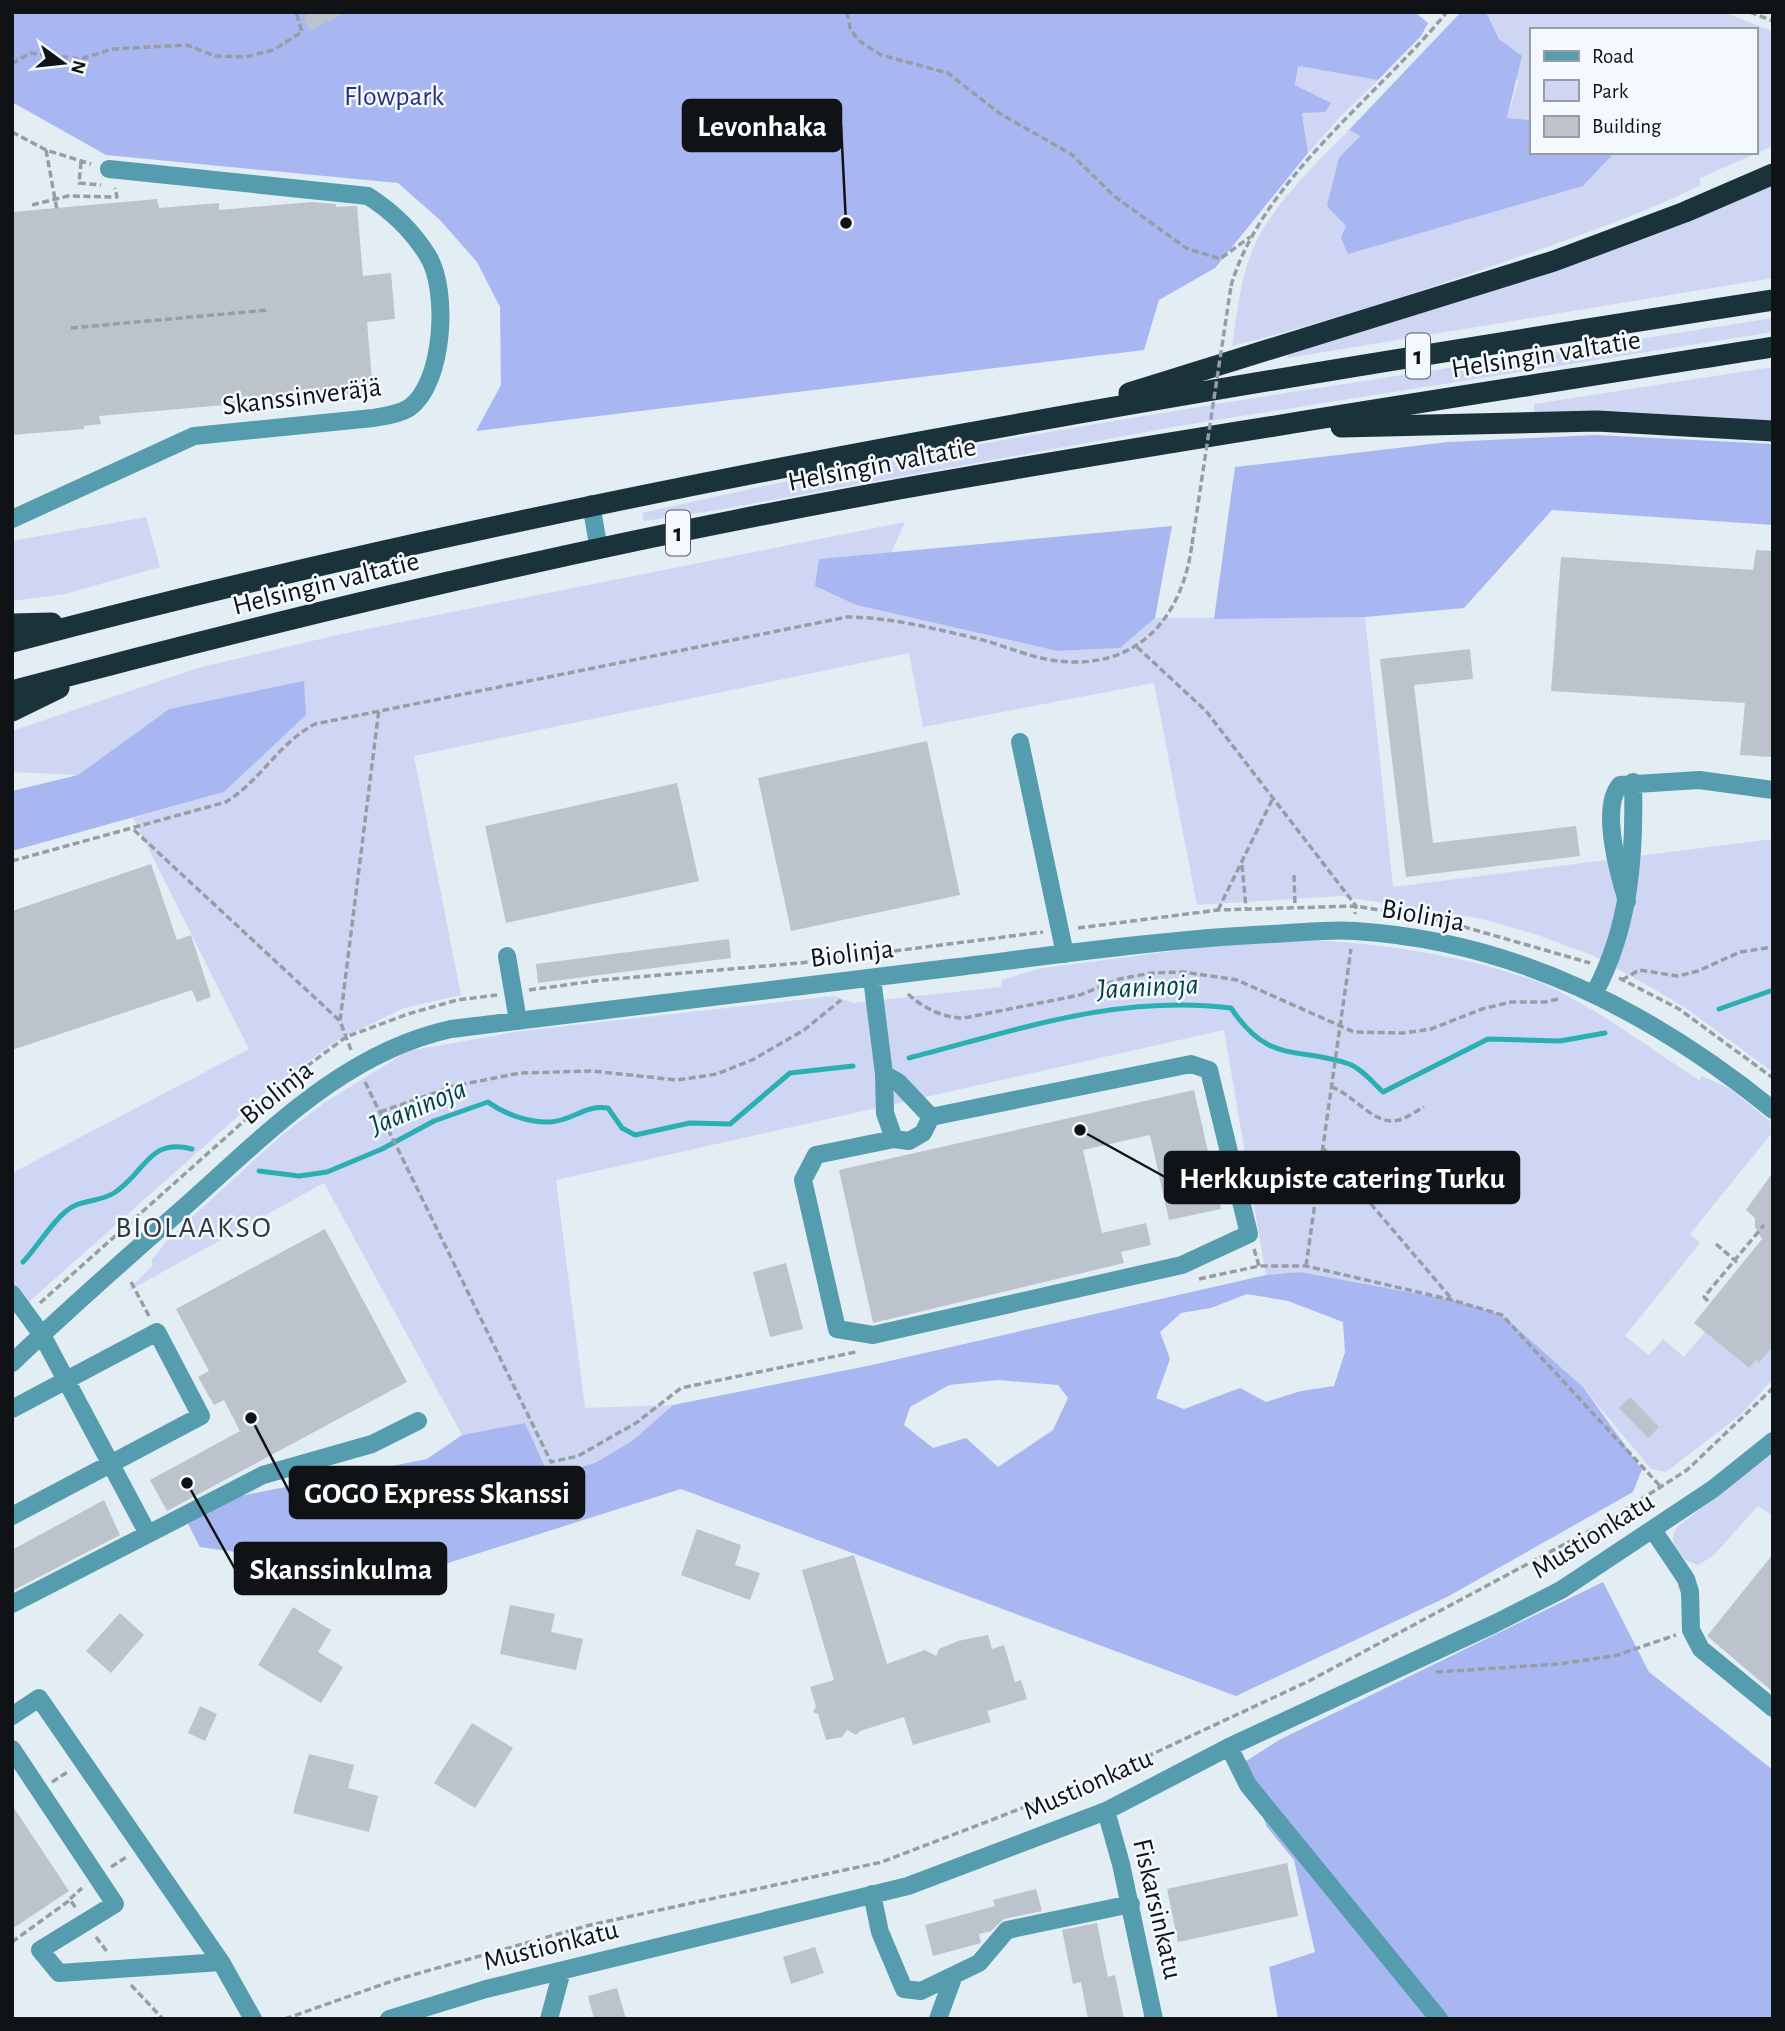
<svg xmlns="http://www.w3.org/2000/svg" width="1785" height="2031" font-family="'Alegreya Sans',sans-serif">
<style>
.green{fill:#cfd6f3}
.forest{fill:#a8b7f2;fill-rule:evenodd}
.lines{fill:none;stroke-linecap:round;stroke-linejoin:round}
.stream{stroke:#2bafb3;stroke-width:5}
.building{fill:#bcc3cc}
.path{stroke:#969ea4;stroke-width:3.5;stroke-dasharray:7 3.5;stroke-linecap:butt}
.minor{stroke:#569caf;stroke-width:18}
.highway{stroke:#1a333a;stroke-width:21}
.path-bridge{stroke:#969ea4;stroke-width:3.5;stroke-dasharray:7 3.5;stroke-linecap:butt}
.labels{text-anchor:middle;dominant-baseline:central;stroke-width:5;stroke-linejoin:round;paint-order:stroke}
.shield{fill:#f3f9fe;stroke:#54585c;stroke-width:2}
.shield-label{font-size:26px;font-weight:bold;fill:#101316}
.park-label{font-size:28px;fill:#293083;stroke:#f3f9fe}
.street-label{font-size:28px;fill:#101316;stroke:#f3f9fe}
.water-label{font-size:30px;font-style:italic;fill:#043f41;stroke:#f3f9fe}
.neighbourhood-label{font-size:30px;letter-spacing:2px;fill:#2f383d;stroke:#f3f9fe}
.leader{fill:none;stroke:#101316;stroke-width:2.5}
.callout-dot{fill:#101316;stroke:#f3f9fe;stroke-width:2.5}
.callout{fill:#101316;stroke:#101316;stroke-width:2.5}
.callout-label{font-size:30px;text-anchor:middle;font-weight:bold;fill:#fff}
</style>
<rect width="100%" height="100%" fill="#e2edf4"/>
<path class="green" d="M1486 12H1724L1773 32V146L1700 178V185C1645 213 1586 233 1527 254 1430 289 1332 321 1232 346 1237 315 1240 280 1252 251 1272 204 1313 167 1349 130L1360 136 1339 158 1583 186 1615 152H1755V30H1531V120L1507 118 1518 82Z
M1298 66 1378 80 1341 116 1308 153 1302 112H1325L1295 85Z
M1773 184V278L1288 358 1287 354C1448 301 1620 255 1773 184Z
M1773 318V332L1185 425 717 510 644 521 642 513C1015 427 1396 378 1773 318Z
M1773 367V423L1534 412V404Z
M146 517 160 567 65 594 12 601V541Z
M905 522 891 553 819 559 816 586 856 605 1057 651 1120 648 1155 618 1365 617 1393 887 1773 839V1072L1690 1011 1654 989 1592 955 1535 934 1478 918 1340 896 1197 905 1154 683 923 727 909 653 414 756 461 995 404 1008 336 1041 263 1094 12 1317V1173L249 1049 133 818 224 792 304 682 169 709 78 775 12 772V731L198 668 337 635Z
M1311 940C1384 944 1460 955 1530 979 1585 999 1649 1048 1699 1080L1702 1076 1730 1089 1770 1121 1771 1134 1690 1234 1700 1243 1625 1336 1649 1355 1663 1339 1684 1357 1705 1332 1749 1368 1756 1360 1759 1363 1773 1346V1379L1739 1416 1666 1472 1651 1469 1583 1387 1452 1300 1300 1272 1266 1275 1224 1030 556 1180 585 1408 673 1405 632 1441 595 1463 548 1477 525 1423 462 1435 324 1183 126 1292 153 1265 151 1261 170 1237 281 1136 324 1103 408 1051 521 1031 834 996 853 1003 1001 987 1002 980 1037 969 1241 942Z
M1773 1453V1516L1758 1506 1713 1556 1698 1565C1680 1560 1666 1544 1677 1527Z"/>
<path class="forest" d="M12 12H1415L1428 23 1421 36 1378 80 1298 66 1295 85 1331 103 1325 112 1302 113 1308 153 1215 268 1159 300 1144 350 476 431 501 385 500 307 477 262 440 220 398 183 106 155 12 102Z
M1461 12H1486L1499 39 1522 56 1507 118 1531 120V152H1615L1583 186 1348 254 1341 238 1346 226 1327 206 1339 158 1360 136 1349 130Z
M1596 435 1773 444V525L1552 510 1464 608 1365 617 1214 619 1235 467 1448 442Z
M1172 526 1155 618 1120 648 1057 651 856 605 815 586 819 559Z
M304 681 306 715 224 792 12 851V791L78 775 169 709Z
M1300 1272 1452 1300 1502 1315 1583 1387 1642 1469 1633 1492 1447 1597 1236 1696 681 1489 407 1576 200 1547 188 1524 240 1496 427 1459 462 1435 525 1423 549 1476 595 1463 632 1441 673 1405 872 1365 1266 1275ZM1247 1294 1288 1301 1343 1322 1345 1352 1334 1386 1301 1391 1266 1402 1240 1388 1184 1409 1156 1398 1170 1359 1160 1332 1181 1313 1211 1308ZM998 1380 1058 1385 1068 1398 1053 1430 998 1467 966 1438 933 1448 904 1425 910 1407 949 1385Z
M1603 1582 1649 1672 1773 1770V2019H1278L1269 1967 1315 1952 1294 1860 1267 1827 1243 1763 1279 1740Z"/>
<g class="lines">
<path class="stream" d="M1719 1009 1773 990
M909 1058C1018 1030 1117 994 1231 1008 1269 1065 1296 1046 1349 1064 1361 1068 1373 1083 1383 1092L1488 1039 1560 1041 1605 1033
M259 1171 299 1176 327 1172 382 1149 434 1121 488 1102C504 1114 530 1123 550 1122 572 1121 586 1104 608 1108L622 1128 635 1135 690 1123 730 1124 790 1073 853 1066
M23 1262C38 1246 49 1226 65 1212 79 1199 98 1203 114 1193 145 1174 148 1137 192 1149"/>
</g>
<path class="building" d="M313 12H346L310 31 303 18Z
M157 199 159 208 219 203V210L312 202 336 204V207L357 206 363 276 391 273 395 319 367 322 373 392 99 416 101 424 84 426V429L12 435V212Z
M1756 550 1773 551V757L1740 755 1745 703 1551 691 1561 557 1753 570Z
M1470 649 1473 679 1414 685 1433 843 1576 826 1580 856 1406 877 1380 659Z
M927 741 960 895 791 931 758 778Z
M677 783 699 881 506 923 485 826Z
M151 864 177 940 191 935 211 997 197 1002 192 990 12 1050V911Z
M729 939 731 958 538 983 536 964Z
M1194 1090 1221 1209 1169 1220 1150 1135 1083 1150 1102 1233 1146 1223 1151 1245 1121 1252 1124 1263 873 1323 839 1170Z
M1773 1172V1346L1759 1363 1756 1360 1749 1368 1694 1323 1762 1239 1755 1227V1218L1746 1210Z
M325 1229 407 1382 167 1511 150 1480 240 1431 224 1400 214 1405 198 1377 209 1371 176 1309Z
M786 1263 803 1329 770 1337 753 1272Z
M1630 1397 1659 1427 1648 1438 1619 1408Z
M104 1500 120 1535 12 1591V1550Z
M697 1529 741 1545 735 1565 760 1573 750 1600 681 1575Z
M1773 1554V1692L1707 1636Z
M854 1555 887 1664 925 1650 936 1656 939 1649 958 1641 988 1635 992 1649 1004 1645 1015 1682 1021 1680 1027 1699 987 1711 991 1722 913 1745 904 1717 860 1731 856 1735 847 1730 842 1737 826 1740 818 1714 813 1712 816 1706 810 1687 834 1680 802 1570Z
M510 1605 555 1614 551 1632 583 1639 576 1670 500 1654Z
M293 1607 331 1630 318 1652 343 1667 321 1703 258 1665Z
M120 1613 144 1635 111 1673 86 1651Z
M200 1706 217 1714 205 1741 188 1733Z
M472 1723 513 1748 475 1808 434 1783Z
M309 1754 354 1765 348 1788 378 1796 369 1832 293 1813Z
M12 1805 69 1891 12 1929Z
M1287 1863 1298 1916 1178 1942 1167 1889Z
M1036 1889 1042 1911 1004 1919 991 1931 979 1934 981 1943 933 1956 925 1925 995 1906 993 1900Z
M1097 1923 1108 1977 1115 1975 1124 2019H1088L1081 1982 1073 1984 1062 1930Z
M815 1947 824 1973 791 1984 783 1957Z
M617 1988 626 2019H594L588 1996Z"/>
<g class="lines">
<path class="path" d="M847 12 850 28 858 40 881 55 948 73 999 113 1071 154 1114 196 1186 248 1220 259 1250 237
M1750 12 1773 21
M12 64 30 53 81 59 112 49 187 45 215 56 245 57 273 50 302 32 296 12
M12 132 46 150 91 164
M46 150 57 210
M81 162 79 183 101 185
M32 205 68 196 117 197 115 188
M1231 286C1261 181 1379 95 1447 12
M71 328 268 310
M1137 647 1206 711 1356 906 1355 914
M134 830 340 1021
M12 861 226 802C261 780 279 743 315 724L847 617C890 617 936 629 979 639 1003 645 1026 656 1051 660 1133 673 1182 622 1192 544
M1242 865 1246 908
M1294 875 1295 906
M1218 910 1273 798
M1078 928 1218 910 1356 906 1447 922 1590 963
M1619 978 1679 1009 1773 1078
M1622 980 1639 970 1678 976 1698 971 1740 952 1773 947
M529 990 602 980 800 963 1043 932
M908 994C923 1008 943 1018 964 1018L1080 995 1119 979 1152 973 1184 972 1237 980 1354 1032 1404 1033 1431 1029 1482 1009 1511 1002H1545L1558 999
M351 1050 340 1021 379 709
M365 1082 551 1462 578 1456 636 1423 681 1388 856 1352
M1331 1087C1353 1093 1374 1127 1399 1120 1407 1118 1416 1111 1424 1107
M380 1112 454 1086 520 1073 592 1071 677 1080 717 1074 752 1060 804 1030 841 1000
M1323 1148 1451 1298
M1716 1244 1738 1263
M1254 1249 1259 1266
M1306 1266 1351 949
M1199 1279 1259 1266H1306L1452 1300 1502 1315 1661 1487
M131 1282 150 1318
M1708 1301 1704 1297 1764 1225
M40 1303 299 1072 346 1037 408 1014 457 1000 497 995
M1436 1672 1559 1664 1614 1656 1676 1635
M52 1782 69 1771
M111 1867 128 1856
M70 1899 82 1888
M96 1937 108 1953
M12 1942 70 1900 76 1908
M131 1985 163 2019
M285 2019 395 1980 590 1925 882 1862 1103 1777 1309 1681 1604 1523 1687 1470 1773 1388"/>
<path class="minor" d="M591 504 599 550
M12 519 194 436 373 418C385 416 399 414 409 408 444 384 449 290 428 256 412 230 393 212 368 196L109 169
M1020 742 1065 954
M1627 901C1619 875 1600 807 1620 785L1699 780 1773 790
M507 956 518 1021
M872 978 884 1074 885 1113 894 1139
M1595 992C1630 926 1635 855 1633 782
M1191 1064 1209 1070 1249 1234 1182 1265 873 1335 837 1329 803 1180 816 1155 894 1139 909 1141 923 1133 931 1117Z
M884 1074 898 1082 931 1117
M12 1294 42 1335 147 1532
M12 1363C67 1310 124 1260 181 1210 263 1138 341 1053 451 1029 620 1009 789 988 958 967 1062 954 1167 939 1273 934 1300 933 1328 929 1355 931 1514 941 1651 1011 1773 1110
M12 1409 157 1332 201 1416 12 1516
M1653 1530 1686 1579 1690 1592 1691 1630 1701 1649 1773 1708
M12 1604 263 1475 372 1444 418 1421
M12 1716 39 1698 221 1962 253 2019
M1229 1747 1248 1785 1439 2019
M12 1749 115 1904 40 1950 59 1973 221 1962
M1106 1811 1121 1864 1154 2019
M872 1894 880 1932 904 1989 921 1991 954 1975
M389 2019 486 1989 908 1886 1106 1811 1229 1747 1494 1624 1561 1590 1713 1489 1773 1441
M549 2019 562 1971
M938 2019 954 1975 979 1963 1007 1930 1131 1904"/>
<path class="highway" d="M1129 393 1554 261 1685 212 1773 174
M1341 427 1597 421 1773 431
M12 624 52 623
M12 642C591 488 1182 392 1773 300
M12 691C325 607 643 533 962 478 1232 431 1503 390 1773 347
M12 711 59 688"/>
<path class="path-bridge" d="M1192 544 1231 286"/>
</g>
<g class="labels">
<g class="shield">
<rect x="1406" y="333.5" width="24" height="45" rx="5"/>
<rect x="666" y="510.5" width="24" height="45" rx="5"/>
</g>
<g class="shield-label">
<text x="1418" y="356">1</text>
<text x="678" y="533">1</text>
</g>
<g class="park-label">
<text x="394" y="97">Flowpark</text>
</g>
<g class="street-label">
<text transform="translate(1546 355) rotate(-9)">Helsingin valtatie</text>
<text transform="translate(302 397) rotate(-7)">Skanssinveräjä</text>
<text transform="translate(882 465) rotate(-11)">Helsingin valtatie</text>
<text transform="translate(326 584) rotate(-14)">Helsingin valtatie</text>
<text transform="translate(1423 916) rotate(10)">Biolinja</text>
<text transform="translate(852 954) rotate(-7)">Biolinja</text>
<text transform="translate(277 1093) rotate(-39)">Biolinja</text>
<text transform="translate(1593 1536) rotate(-32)">Mustionkatu</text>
<text transform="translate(1088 1785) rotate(-24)">Mustionkatu</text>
<text transform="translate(1157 1909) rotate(77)">Fiskarsinkatu</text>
<text transform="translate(551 1946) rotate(-14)">Mustionkatu</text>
</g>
<g class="water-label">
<text transform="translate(1148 987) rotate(-3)">Jaaninoja</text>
<text transform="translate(418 1107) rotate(-23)">Jaaninoja</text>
</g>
<g class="neighbourhood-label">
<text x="194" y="1228">BIOLAAKSO</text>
</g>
</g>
<path class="leader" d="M846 223L841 125M1080 1130L1165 1177M251 1418L290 1493M187 1483L235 1569"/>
<g class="callout-dot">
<circle cx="846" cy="223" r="7"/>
<circle cx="1080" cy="1130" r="7"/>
<circle cx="251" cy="1418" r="7"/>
<circle cx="187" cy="1483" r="7"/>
</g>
<g class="callout">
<rect x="683" y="100" width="158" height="51" rx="7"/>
<rect x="1165" y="1152" width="354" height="51" rx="7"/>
<rect x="290" y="1467" width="294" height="51" rx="7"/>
<rect x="235" y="1543" width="211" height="51" rx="7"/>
</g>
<g class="callout-label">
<text x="762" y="136">Levonhaka</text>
<text x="1342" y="1188">Herkkupiste catering Turku</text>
<text x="437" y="1503">GOGO Express Skanssi</text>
<text x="341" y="1579">Skanssinkulma</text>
</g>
<rect width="1785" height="2031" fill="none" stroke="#101316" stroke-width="28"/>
<rect x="1530" y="28" width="228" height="126" fill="#f3f9fe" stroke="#989da1" stroke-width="2"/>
<rect x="1544" y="51" width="35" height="10" fill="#569caf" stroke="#989da1" stroke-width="2"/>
<text x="1592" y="63" font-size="21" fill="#101316">Road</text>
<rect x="1544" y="80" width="35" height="21" fill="#cfd6f3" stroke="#989da1" stroke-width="2"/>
<text x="1592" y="98" font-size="21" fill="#101316">Park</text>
<rect x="1544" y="116" width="35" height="21" fill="#bcc3cc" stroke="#989da1" stroke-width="2"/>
<text x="1592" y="133" font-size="21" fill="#101316">Building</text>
<g transform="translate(63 63) rotate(105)" stroke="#f3f9fe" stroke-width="5" paint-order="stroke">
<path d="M0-5L12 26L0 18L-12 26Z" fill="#101316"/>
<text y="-10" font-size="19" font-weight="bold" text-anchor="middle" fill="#101316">N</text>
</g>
</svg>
